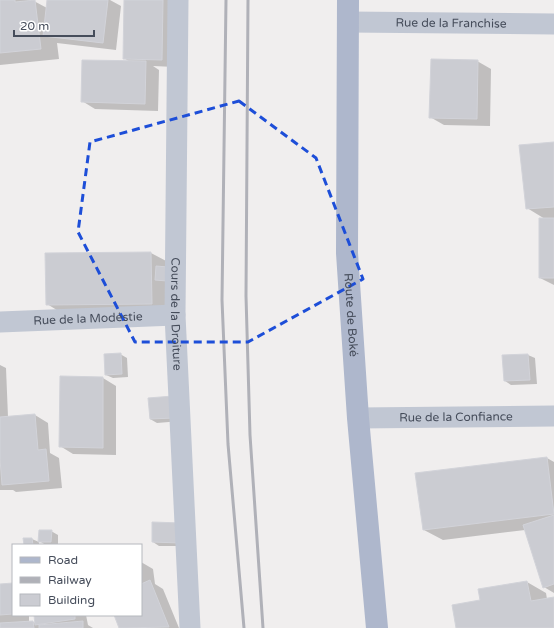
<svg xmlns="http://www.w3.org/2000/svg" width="554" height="628" font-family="'Varela Round',sans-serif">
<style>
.shadow{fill:#0003}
.building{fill:#cbccd2;stroke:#d2d3d9}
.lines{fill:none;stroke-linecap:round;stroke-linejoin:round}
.street{stroke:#c1c7d3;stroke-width:21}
.primary{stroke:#aeb7cc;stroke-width:22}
.rail{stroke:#b0b1b8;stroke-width:3}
.marked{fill:none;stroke:#1d4ed8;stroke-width:3;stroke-dasharray:8 5;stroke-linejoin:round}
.labels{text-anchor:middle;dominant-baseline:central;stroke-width:3;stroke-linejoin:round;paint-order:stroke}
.street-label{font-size:12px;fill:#464d5b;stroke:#fff}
</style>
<rect width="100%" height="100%" fill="#f0eeee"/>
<path class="shadow" d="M0 0H32L47 8 48 0H110L121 6 116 50 57 43 59 59 0 65Z
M125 0H176L175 67 153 66 159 70 158 111 95 109 82 101 130 62 124 58Z
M477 61 491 69 490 126 444 125 430 117Z
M554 143V285L540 278 545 219 527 208Z
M151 253 170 263V315H65L47 304Z
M120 354 127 358 128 377 113 378 106 375Z
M528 355 535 358 537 384 511 385 505 381 503 356Z
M0 365 6 368 8 417 35 415 48 423 50 453 59 458 62 488 16 492 13 490H0Z
M61 377 103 378 116 386V455L73 454 60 446Z
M149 399 181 421 157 423 150 419Z
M547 458 554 462V593L544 587 525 530 443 540 424 530 416 474Z
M153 523 187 546H159L153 542Z
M51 531 58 535V545H46L39 541Z
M32 539 39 542V545H25Z
M141 562 153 569 155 584 163 589 179 628H120L115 615H141Z
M527 582 546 593 547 599 554 598V628H457Z
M13 584V615H29V622H33L36 623 35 615H86L88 625 93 628H0V585Z"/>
<path class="building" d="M0 0H15V2L35 0 41 49 0 53Z
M47 0H108L103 43 43 36Z
M124 0H163L162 60 123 59Z
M431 59 478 60 477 119 429 118Z
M82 60 146 61 145 104 81 102Z
M554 142V207L526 209 519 145Z
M539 218H554V278H539Z
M151 252 152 304 46 305 45 253Z
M156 266 168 267 167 281 155 280Z
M121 353 122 374 105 375 104 354Z
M528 354 530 380 504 381 502 355Z
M60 376 103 377V448L59 447Z
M173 396 174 418 150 419 148 398Z
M35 414 38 450 46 449 49 481 2 485 0 459V417Z
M547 457 554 514 423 530 415 473Z
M554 515V584L543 588 523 525Z
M152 522 181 523 180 543 152 542Z
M39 530H52L51 542H38Z
M23 538H32L33 545H24Z
M150 580 169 627 119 628 114 615H141V584Z
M527 581 531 601 554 597V628H456L452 605 480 600 478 589Z
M13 583V614L0 615V584Z
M34 615H75V619L35 625Z
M33 621 34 628H0V623Z
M83 621V628H39V625Z"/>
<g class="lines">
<g class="street">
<path id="s1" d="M178 0 175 315 190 628"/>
<path id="s2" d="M348 22 554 24"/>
<path id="s3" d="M0 322 175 315"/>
<path id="s4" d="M358 418 554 416"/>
</g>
<path class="primary" id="s5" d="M348 0 347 253 358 418 377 628"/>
<path class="rail" d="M226 0 222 300 228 444 244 628
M248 0 246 296 250 435 263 628"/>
</g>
<path class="marked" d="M239 101 316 158 363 279 248 342H135L78 232 90 142Z"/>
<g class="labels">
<g class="street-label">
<text stroke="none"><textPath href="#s2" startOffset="103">Rue de la Franchise</textPath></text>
<text stroke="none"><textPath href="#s1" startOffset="314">Cours de la Droiture</textPath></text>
<text stroke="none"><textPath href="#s5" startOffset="315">Route de Boké</textPath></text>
<text stroke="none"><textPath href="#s3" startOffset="88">Rue de la Modéstie</textPath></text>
<text stroke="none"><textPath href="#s4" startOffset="98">Rue de la Confiance</textPath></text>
</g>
</g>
<rect x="12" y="544" width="130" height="72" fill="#ffffff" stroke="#b5b8bd"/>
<rect x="20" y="557" width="20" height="6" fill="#aeb7cc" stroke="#b5b8bd"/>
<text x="48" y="564" font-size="12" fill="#464d5b">Road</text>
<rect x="20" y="577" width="20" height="6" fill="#b0b1b8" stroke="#b5b8bd"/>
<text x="48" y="584" font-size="12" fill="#464d5b">Railway</text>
<rect x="20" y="594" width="20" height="12" fill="#cbccd2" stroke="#b5b8bd"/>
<text x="48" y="604" font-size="12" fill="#464d5b">Building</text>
<path d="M14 30v6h80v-6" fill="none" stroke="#464d5b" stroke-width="2"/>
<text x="20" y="30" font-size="12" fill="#464d5b" stroke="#ffffff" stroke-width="3" paint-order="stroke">20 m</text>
</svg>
